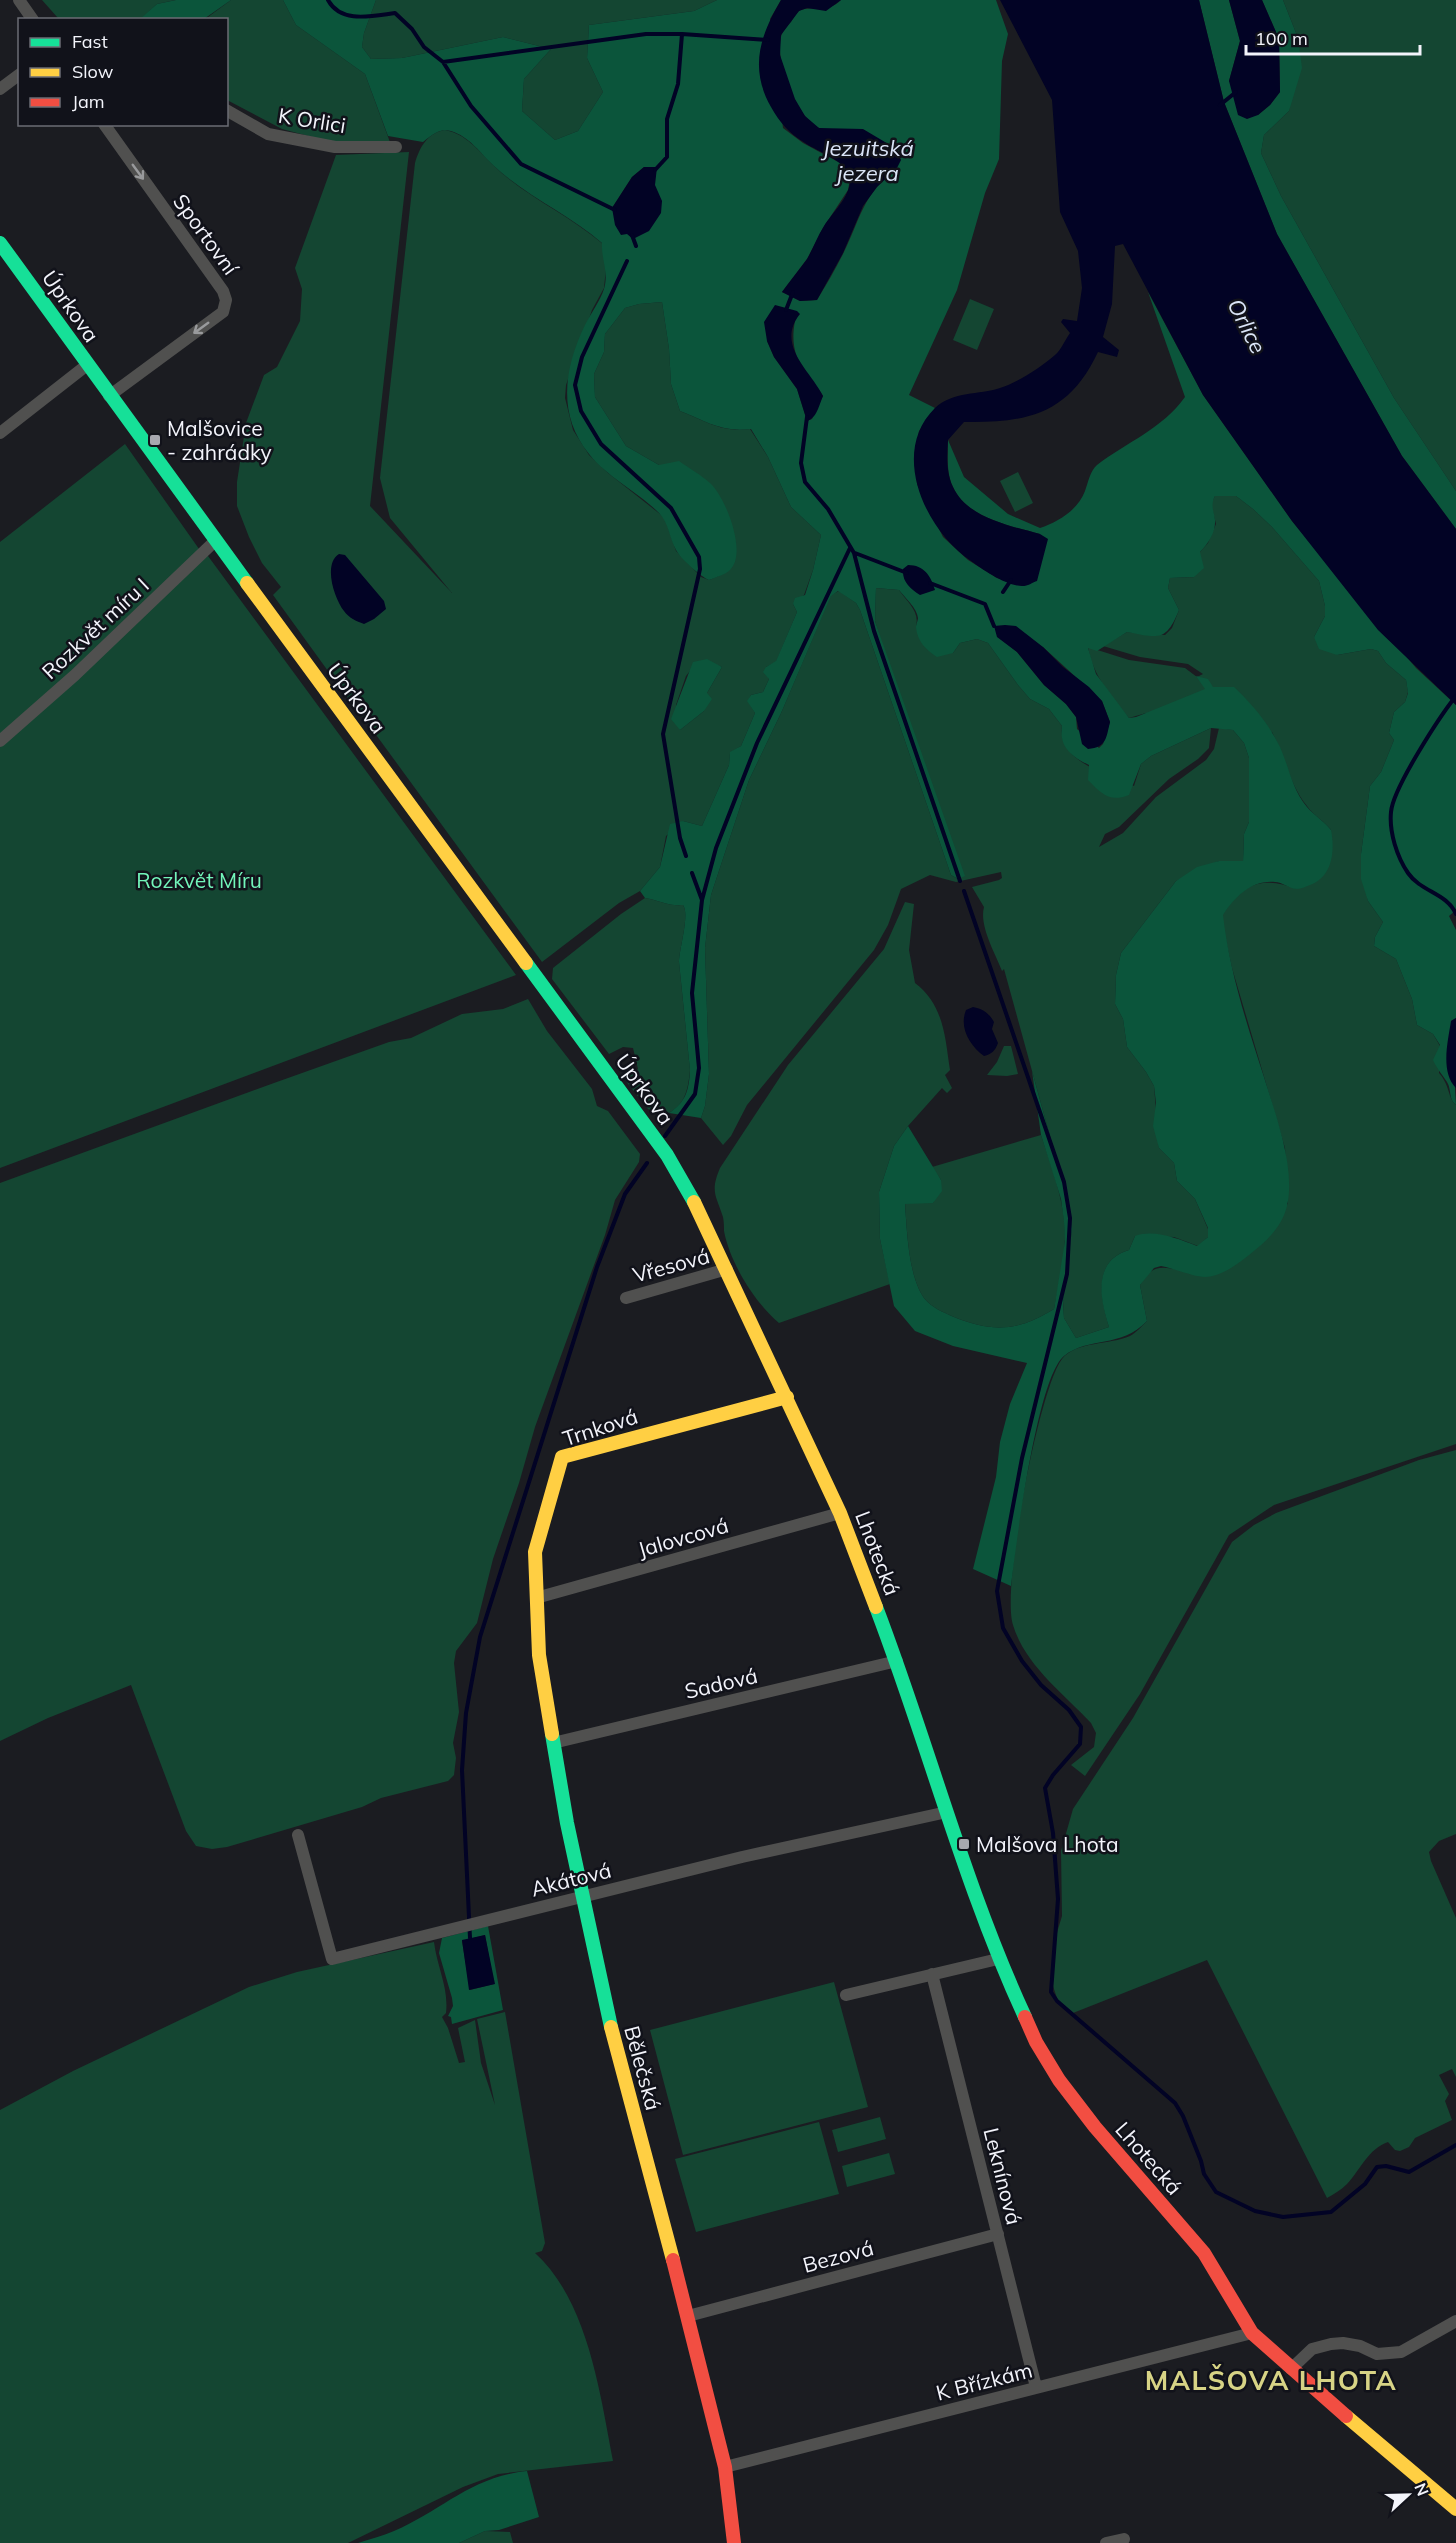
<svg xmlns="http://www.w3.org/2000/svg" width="1456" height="2543" font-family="Mulish,sans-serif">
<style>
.green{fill:#144632;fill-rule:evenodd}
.forest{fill:#0b553b;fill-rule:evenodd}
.water{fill:#020325}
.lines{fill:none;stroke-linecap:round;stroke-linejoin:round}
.stream{stroke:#020325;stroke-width:4}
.street{stroke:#50504f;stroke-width:12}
.fast{stroke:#16e098;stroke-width:14}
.slow{stroke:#ffcf43;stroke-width:14}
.jam{stroke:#f24e42;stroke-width:14}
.oneway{stroke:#999a9c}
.poi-dot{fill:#a7a8af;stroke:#11121a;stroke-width:2}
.labels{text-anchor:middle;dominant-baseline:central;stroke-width:5;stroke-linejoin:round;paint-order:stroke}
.street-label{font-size:21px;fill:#f3f4fb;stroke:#11121a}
.poi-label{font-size:21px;fill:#f3f4fb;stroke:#11121a;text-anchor:start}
.park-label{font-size:21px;fill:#72f5ba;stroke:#11121a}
.water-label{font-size:22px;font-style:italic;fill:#dae4f7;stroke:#11121a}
.district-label{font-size:27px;font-weight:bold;letter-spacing:1.5px;fill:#d7d385;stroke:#11121a}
</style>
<rect width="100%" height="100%" fill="#1b1c21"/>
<path class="green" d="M42 0H176L157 4 140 20 65 19 58 18Z
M231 0H283L296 25 365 74 391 145 339 144 282 129 227 100 226 20H204Z
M376 0H717L694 11 589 25 587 58 603 92 578 131 555 140 522 111 524 79 551 49 503 37 402 58 371 59 362 47 364 33Z
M1283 0H1456V491L1394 398 1281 196 1261 153 1264 135 1289 111 1298 38Z
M445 130C466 134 478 150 493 165 526 197 568 214 603 244L606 268 604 288 592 310 566 385 565 398 573 430 589 455 608 473 665 518 676 551 701 577 709 580C732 571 736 567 736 542L659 465 626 446 595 397 594 374 604 352 605 334 625 308 639 304 662 302 669 349 671 384 680 411C706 421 722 433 750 429L768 457 791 507 821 535 813 570 804 595 793 604 797 612 776 662 766 667 769 679 763 692 751 695 748 701 755 713 741 746 730 753 729 765 702 826 683 821 666 836 660 867 640 891 619 903 542 962 355 706 354 697 349 700 273 595 281 587 262 563 249 537 237 506V482L246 423 264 375 277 367 300 321 302 289 295 268 336 155 409 152 370 506 452 593 390 518 380 478 415 163C420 147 427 133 445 130ZM714 664 722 667 707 693 704 711 680 730 676 705 686 676 690 671Z
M970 299 994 309 977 350 953 340Z
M125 444 204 556H208L516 975 0 1168V542Z
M1018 472 1033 503 1015 512 1000 481Z
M1224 494 1236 496 1253 509 1272 527 1319 581 1325 606V616L1314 637 1337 655 1371 649 1378 651 1386 663 1406 680 1408 692 1405 702 1394 712 1389 733 1394 740 1381 772 1370 786 1361 854 1368 901 1383 922 1375 937 1374 946 1396 959 1412 999 1417 1025 1433 1034 1440 1046 1439 1073C1450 1085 1448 1099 1456 1105V1444L1274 1505 1229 1535 1140 1694 1085 1776 1071 1765 1094 1747 1096 1733 1091 1723C1063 1693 1025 1665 1013 1625 1001 1589 1039 1389 1062 1359 1076 1341 1110 1345 1130 1336 1137 1332 1141 1327 1147 1321L1140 1285C1152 1265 1159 1266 1181 1270L1288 1204 1285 1148 1232 968 1223 927V914C1244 883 1261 876 1297 889L1331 830C1324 821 1313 815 1307 806 1289 784 1285 756 1272 732L1146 713 1129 718C1111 696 1093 676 1088 647L1129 660 1185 668 1197 677 1203 674 1188 664 1140 657 1103 646 1127 632 1165 635 1172 628 1179 610 1168 588 1170 578 1194 577 1200 552 1208 543 1216 524 1211 504 1215 496Z
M876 588 899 590C907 602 920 611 916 626L953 653 960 643 977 639 988 643 1018 685 1030 699 1049 709 1062 726C1057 762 1108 774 1134 786L1141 764 1151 756 1211 728 1209 748 1198 759 1169 779 1119 827 1105 834 1099 847 1123 833 1156 797 1206 760 1214 749 1219 728 1233 730 1244 743 1249 758V822L1244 834 1243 861H1219L1176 881 1121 953 1116 975 1115 1004 1123 1019 1127 1047 1146 1072 1154 1086 1159 1148 1174 1163 1177 1181 1195 1199 1208 1229V1237L1198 1246 1174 1237 1135 1236 1129 1250C1092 1261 1101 1299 1109 1327L1076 1338 1064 1318 1063 1302 1072 1229 1070 1209 1004 969 1002 971C995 953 979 926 984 907L972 887 999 880 1002 878 1001 872 956 882 930 875 901 889 888 925 874 950 747 1105 731 1136 723 1145 701 1118 705 1106 709 1074 705 948 711 895 749 780 782 711 831 595 839 591 856 603 860 610 951 875 958 879 875 621Z
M645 898C662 901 666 906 683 905 690 914 679 949 679 962L690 1070C688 1092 684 1109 661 1116L648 1109 625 1080 638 1069 633 1048 623 1047 609 1054 552 979 553 968 621 914Z
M905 902 914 904 909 950 915 983C944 1005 945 1037 950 1070L945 1075 952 1088 947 1093 942 1088 908 1126 894 1146 879 1192 880 1239 890 1284 779 1323C755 1303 730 1263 724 1231 724 1227 724 1222 723 1217 716 1195 710 1192 720 1168L788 1065 884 949Z
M528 999 547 1031 592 1089 597 1106 608 1111 640 1154 639 1162 615 1200 605 1235 535 1427 519 1483 493 1559 477 1623 456 1651 454 1663 459 1712 453 1743 456 1758 454 1775 448 1781 381 1798 362 1807 227 1847 212 1849 196 1846 186 1831 131 1685 48 1718 0 1741V1183L274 1083 389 1042 411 1038 462 1014 503 1009Z
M1004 1046H1011L1018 1074 1007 1076 987 1075 997 1062Z
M1041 1135C1052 1169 1066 1204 1065 1240 1064 1263 1058 1286 1054 1309 1019 1331 993 1333 954 1317 943 1312 932 1308 924 1298 908 1275 907 1230 905 1203H933L941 1180 932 1167Z
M1456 1450V1834L1439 1841 1429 1852 1431 1861 1456 1918V2077L1452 2069 1439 2075 1449 2094 1445 2101 1452 2120 1415 2138 1409 2147 1400 2151 1395 2150 1388 2142C1368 2149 1361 2169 1347 2184 1341 2190 1334 2194 1327 2198L1207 1960 1073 2013 1058 2001 1051 1980 1055 1939 1062 1916 1061 1851 1073 1809 1133 1718 1232 1542 1254 1525 1276 1513 1419 1460Z
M434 1942C437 1967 449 1988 446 2013L442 2017 448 2028 459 2063 465 2062 458 2028 475 2020 481 2063 495 2105 477 2019 505 2012 545 2243 542 2251 535 2253C588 2301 600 2393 613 2461L498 2474 463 2487 348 2543H0V2110L73 2071 249 1987 297 1972Z
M834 1982 868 2107 683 2155 650 2030Z
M880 2117 886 2139 838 2152 832 2130Z
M819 2122 839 2194 696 2232 675 2159Z
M889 2153 895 2174 847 2187 842 2166Z
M485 2531 510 2532 513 2543H459Z"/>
<path class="forest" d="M176 0H231L204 19H140L157 4Z
M283 0H376L364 33 362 47 371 59 402 58 503 37 551 49 524 79 522 111 555 140 578 131 603 92 587 58 589 25 694 11 717 0H781L770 19 783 128 803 143 840 163 847 170 850 179 848 190 823 228 807 259 782 292 800 301 817 300C826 285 835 270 843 254 861 218 862 195 897 168L863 130C850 130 829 134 817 127 795 113 775 62 781 37 782 32 787 26 791 22 793 19 796 13 799 11 807 5 828 14 841 0H996L1008 34 1002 61 999 159 985 193 957 290 909 395 935 408 919 431 915 454 917 484 943 537 968 560 997 578 1023 586 1040 534C1011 526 967 518 953 487 946 472 948 456 948 440L964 477 1008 514 1040 528C1058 522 1078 510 1085 491 1088 483 1090 471 1097 465 1127 442 1162 429 1185 397L1148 292 1203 395 1292 521 1416 668 1456 705V910L1449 916 1456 930V1018L1451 1021 1456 1105C1448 1099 1452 1090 1447 1082 1442 1074 1437 1069 1433 1060L1440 1045 1433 1034 1417 1025 1412 999 1396 959 1374 946 1375 937 1383 922 1368 901 1361 879V854L1370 786 1381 772 1394 740 1389 733 1394 712 1405 702 1408 693 1406 680 1386 663 1378 651 1371 649 1337 655 1319 649 1314 637 1325 616V606L1319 581 1272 527 1253 509 1236 496H1215C1210 506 1214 510 1215 520 1216 532 1208 544 1200 552L1204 568 1194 577 1170 578 1168 588 1179 610C1166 642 1159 638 1127 632L1097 651 1088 648 1096 674 1129 718 1136 717 1205 689 1196 676 1208 679 1213 687H1234C1252 704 1269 724 1280 747 1289 767 1292 789 1307 807 1314 815 1324 821 1331 830 1335 850 1333 877 1310 885 1307 886 1301 889 1297 889 1290 889 1282 882 1275 882 1251 880 1235 897 1223 915 1229 969 1247 1025 1264 1077 1275 1113 1296 1168 1287 1206 1282 1227 1266 1242 1249 1255 1238 1264 1220 1277 1205 1277 1194 1277 1173 1268 1161 1266L1154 1268 1140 1285 1147 1321C1120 1349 1089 1336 1064 1356 1037 1378 1016 1545 1011 1586L973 1569 996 1477 1000 1442 1010 1404 1027 1363 953 1346 915 1331 894 1306 880 1239 879 1192 894 1146 908 1126 941 1180 942 1191 933 1203 905 1204C907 1230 908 1275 924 1298 932 1308 943 1312 954 1317 993 1333 1019 1331 1054 1309L1065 1241 1064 1222 1061 1199 1041 1135 1032 1071 1070 1209 1072 1229 1063 1303 1064 1318 1076 1338 1109 1327C1100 1299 1092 1261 1129 1250L1135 1236C1155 1229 1178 1239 1197 1246L1208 1237V1228L1195 1199 1177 1181 1174 1163 1159 1148 1153 1126 1156 1103 1154 1086 1146 1072 1127 1047 1123 1019 1115 1004 1116 975 1121 953 1176 881 1197 867 1219 861H1243L1244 834 1249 822V758L1244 743 1233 730 1211 728 1151 756 1141 764 1129 795C1109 803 1101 793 1088 780L1089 765C1071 756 1059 747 1062 726L1049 709 1030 699 1018 685 988 643 977 639 960 643 953 653 937 657C926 650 917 641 916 627 916 625 918 620 918 618 917 608 905 598 899 590L876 588 875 621 965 876 958 879 951 875 860 610 856 603 838 591 831 596 782 711 749 780 711 895 705 948 709 1074 705 1106 701 1118 669 1113C686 1102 689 1090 690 1070L679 962C679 949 690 914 683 905 666 906 662 901 645 898L640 891 660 867 670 824 683 821 702 826 729 765 730 752 741 746 755 713 747 701 751 695 763 692 769 679 763 672 766 667 776 661 797 612 793 604 795 598 805 595 813 570 821 535 791 507 768 457 751 429C722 433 706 421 680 411L671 384 669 349 662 302 639 304 625 308 605 334 604 352 594 374 595 397 626 446 659 465 679 461C689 468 701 475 710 483 725 496 748 553 730 570 725 575 716 577 709 580 701 577 680 558 676 550 669 537 669 523 659 513 637 491 608 478 589 454 557 415 564 368 585 325 591 313 600 301 604 289 609 272 601 259 602 243 569 214 527 197 494 166 480 153 470 137 451 131 439 128 432 135 423 142L388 136 365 74 296 25ZM644 167 662 202 612 208 632 177ZM795 321C791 341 794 359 808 376 813 383 819 388 823 396L812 419 807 421 797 389 774 357 767 341ZM998 637 1043 647 1102 701 1110 722 1103 744 1099 748 1077 729 1076 717 1066 704 1044 685 1017 652Z
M1199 0H1229L1240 41 1229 81 1258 115 1270 105 1280 92 1279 39 1262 0H1283L1298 38 1302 68 1289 111 1264 135 1261 153 1281 196 1394 398 1456 491V529L1402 456 1277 234 1224 102Z
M707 659 722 667 707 693 712 699 704 711 680 730 671 719 693 662Z
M488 1926 503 2010 452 2024 451 2017 448 2016 453 2006 452 1998 439 1953 442 1938ZM485 1935 494 1984 470 1990 462 1941Z
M527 2471 539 2517 499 2530 485 2531 459 2543H358C370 2539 382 2536 394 2531 443 2510 470 2477 527 2471Z"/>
<path class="water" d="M781 0H841L826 11 807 8 799 11 781 35 780 55 795 99 805 116 819 128 863 129 895 148 901 160 897 168 877 187 863 206 843 253 817 300 800 301 782 292C790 281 799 270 807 259 813 249 817 237 824 226 832 213 851 196 850 179 848 161 818 152 805 143 789 133 780 123 771 107 749 68 760 36 781 0Z
M1000 0H1199L1224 102 1277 234 1402 456 1456 529V705L1378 630 1292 521 1203 395 1123 244 1115 246 1112 304 1103 337 1119 350 1117 357 1098 352C1069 414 1028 423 964 422L948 440C947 456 946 472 953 487 967 518 1011 526 1040 534L1048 539 1037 581C1033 582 1028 586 1024 586 1008 587 983 570 971 561 926 531 889 453 935 408 953 391 979 395 1000 388 1018 382 1040 368 1055 355 1061 350 1065 340 1070 333L1061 322 1063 319 1077 321 1082 288 1078 251 1060 212 1052 100Z
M1229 0H1262L1279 39 1280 92 1270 105 1258 115 1247 119 1238 115 1229 81 1240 41Z
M644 167H657L655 185 662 201 661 213 649 231 633 239 627 234 621 235 615 225 612 208 632 177Z
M775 305 797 311 800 314C775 345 811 371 823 396 819 405 817 418 807 421L797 389 774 357 767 341 764 322Z
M339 554 345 555 384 601 386 609 374 619 364 624C356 621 349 618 344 611 334 598 323 564 339 554Z
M908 565C924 565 931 576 935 590L920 595C910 588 902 582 903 569Z
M1005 625 1016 626 1043 647 1063 667 1089 687 1102 701 1110 722C1106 738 1107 747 1088 749L1082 744 1076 717 1066 704 1044 685 1017 652 997 637 994 626Z
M973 1007C983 1009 989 1013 994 1022L992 1029 998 1043C995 1051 992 1054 984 1056 969 1045 959 1027 966 1010Z
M1456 1018V1088C1440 1072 1448 1041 1451 1021Z
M485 1935 495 1984 469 1990 462 1940Z"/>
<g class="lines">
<path class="stream" d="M328 0C341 24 372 16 395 13L412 29 424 47 443 62 471 106 521 164 615 210
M443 62 646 34H682
M1220 105 1236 92
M655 170 667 157V119L678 84 682 34 768 40
M632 235 636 246
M627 261 582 357 575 385 581 411 601 444 671 508 699 557 700 569 663 734 680 838 686 856
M786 310 793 292
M807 417 801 463 805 482 828 509 854 553 874 631 960 881
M855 553 907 573
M930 583 985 604 994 626
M1003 592 1011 580
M1456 696C1440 716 1393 788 1391 812 1389 832 1397 857 1408 873 1421 892 1447 893 1456 914
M692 873 702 900
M964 891 1064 1182 1070 1218 1067 1274 1022 1458 997 1591 1003 1628 1022 1661 1041 1685 1069 1710 1081 1727 1080 1744 1053 1775 1045 1788 1053 1833 1058 1899 1051 1992 1057 2001 1175 2103 1183 2116 1201 2161 1204 2174 1216 2192 1255 2211 1283 2217 1331 2212 1365 2184 1377 2167 1386 2166 1409 2172 1456 2145
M665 1136 695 1094 699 1068 692 993 702 900 716 848 757 743 850 548
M470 1938 462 1770 466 1713 480 1637 597 1267 625 1194 647 1163"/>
<path class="street" d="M19 0 33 20
M0 89 20 74
M226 110 268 134 335 147H396
M104 124 223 291 226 300 223 312 109 396
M0 433 87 365
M0 741 75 675 215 541
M626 1298 727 1269
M536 1598 840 1513
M553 1743 897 1661
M298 1835 332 1959 742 1857 947 1812
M932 1974 1036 2387
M846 1995 998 1959
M688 2316 998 2234
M1291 2369 1312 2349 1331 2344 1343 2343 1360 2346 1377 2354 1401 2352 1456 2321
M725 2467 1252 2333
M1106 2543 1124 2539"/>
<path class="fast" d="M0 243 247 583
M526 963 667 1155 694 1202
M876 1607C928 1743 964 1885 1025 2017
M552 1734 567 1823 611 2027"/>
<path class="slow" d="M247 583 526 963
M694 1202 840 1513 876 1607
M552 1734 539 1655 535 1552 562 1457 787 1397
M611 2027 673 2260
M1346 2416 1456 2509"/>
<path class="jam" d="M1025 2017 1036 2042 1059 2080 1095 2127 1204 2253 1252 2333 1346 2416
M673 2260 725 2467 734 2543"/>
</g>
<defs><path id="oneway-shaft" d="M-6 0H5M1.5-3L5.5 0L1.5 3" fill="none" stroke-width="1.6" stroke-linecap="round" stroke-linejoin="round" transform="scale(1.5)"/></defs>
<g class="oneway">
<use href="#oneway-shaft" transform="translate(138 172) rotate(54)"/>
<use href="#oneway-shaft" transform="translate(201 328) rotate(144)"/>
</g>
<g class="poi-dot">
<rect x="149" y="434" width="12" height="12" rx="3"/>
<rect x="958" y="1838" width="12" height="12" rx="3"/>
</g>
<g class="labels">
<g class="street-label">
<text transform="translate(312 120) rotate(9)">K Orlici</text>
<text transform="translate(206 234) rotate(54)">Sportovní</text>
<text transform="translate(71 306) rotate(55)">Úprkova</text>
<text transform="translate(95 628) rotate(-43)">Rozkvět míru I</text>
<text transform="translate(357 698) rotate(53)">Úprkova</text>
<text transform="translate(645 1089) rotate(54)">Úprkova</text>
<text transform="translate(671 1265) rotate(-15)">Vřesová</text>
<text transform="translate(600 1427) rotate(-18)">Trnková</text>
<text transform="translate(683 1537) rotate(-16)">Jalovcová</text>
<text transform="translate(878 1553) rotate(69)">Lhotecká</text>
<text transform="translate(721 1683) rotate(-13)">Sadová</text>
<text transform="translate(571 1879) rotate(-14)">Akátová</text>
<text transform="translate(643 2068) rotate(75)">Bělečská</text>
<text transform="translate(1149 2158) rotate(49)">Lhotecká</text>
<text transform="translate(1003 2176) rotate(76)">Leknínová</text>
<text transform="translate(838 2256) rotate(-15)">Bezová</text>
<text transform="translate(984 2381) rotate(-14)">K Břízkám</text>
</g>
<g class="poi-label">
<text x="167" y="428">Malšovice<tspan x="167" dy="24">- zahrádky</tspan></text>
<text x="976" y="1844">Malšova Lhota</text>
</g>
<g class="park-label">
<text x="199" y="880">Rozkvět Míru</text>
</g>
<g class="water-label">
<text x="868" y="148">Jezuitská<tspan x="868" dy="25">jezera</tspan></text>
<text transform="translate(1247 326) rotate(63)">Orlice</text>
</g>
<g class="district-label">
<text x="1271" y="2380">MALŠOVA LHOTA</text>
</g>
</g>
<rect x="18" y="18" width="210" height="108" fill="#11121a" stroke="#6b6c74" stroke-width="1.5"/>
<rect x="30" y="38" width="30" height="9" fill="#16e098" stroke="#6b6c74" stroke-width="1.5"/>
<text x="72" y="48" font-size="18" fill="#f3f4fb">Fast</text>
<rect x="30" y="68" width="30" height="9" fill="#ffcf43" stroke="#6b6c74" stroke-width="1.5"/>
<text x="72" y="78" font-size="18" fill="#f3f4fb">Slow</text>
<rect x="30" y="98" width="30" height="9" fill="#f24e42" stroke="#6b6c74" stroke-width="1.5"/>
<text x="72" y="108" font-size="18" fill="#f3f4fb">Jam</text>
<g transform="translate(1408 2495) rotate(68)" stroke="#11121a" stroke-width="4.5" paint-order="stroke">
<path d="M0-4.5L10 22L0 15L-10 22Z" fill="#f3f4fb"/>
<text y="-9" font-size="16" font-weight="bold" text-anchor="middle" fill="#f3f4fb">N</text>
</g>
<path d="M1246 45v9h174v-9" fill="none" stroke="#f3f4fb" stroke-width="3"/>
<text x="1255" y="45" font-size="18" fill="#f3f4fb" stroke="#11121a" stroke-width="4.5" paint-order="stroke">100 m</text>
</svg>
